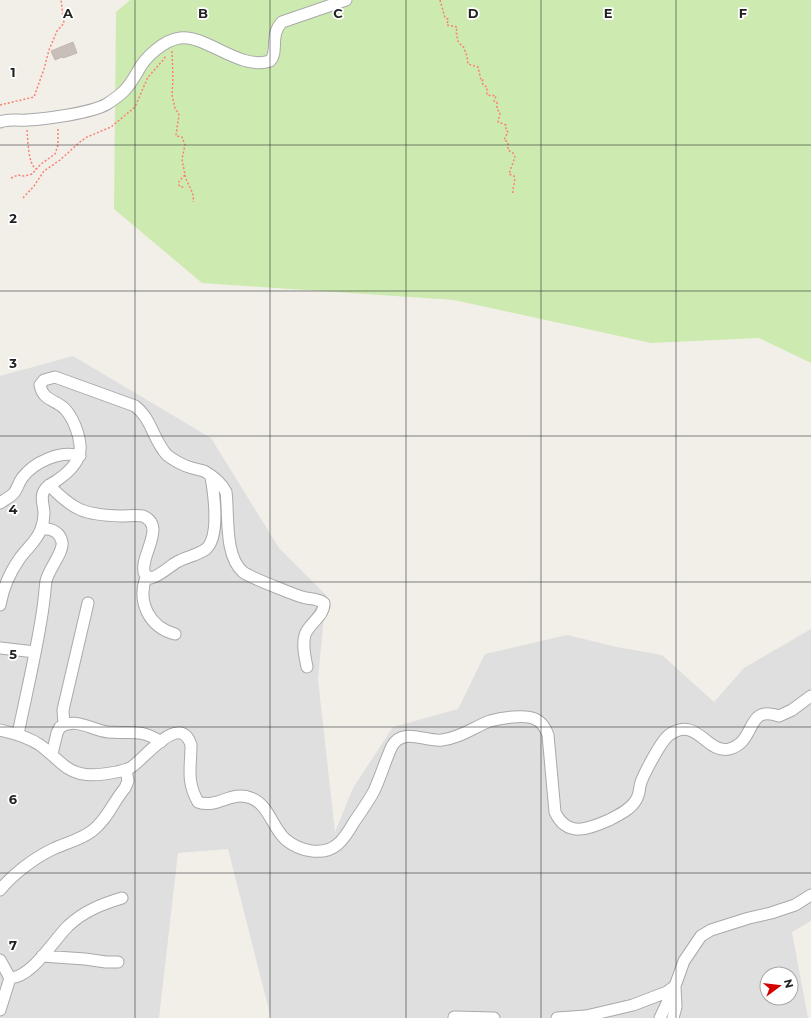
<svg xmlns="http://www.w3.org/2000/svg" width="811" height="1018" font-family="Montserrat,sans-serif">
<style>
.residential{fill:#e0dfdf;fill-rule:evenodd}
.grass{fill:#cdebb0}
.building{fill:#c7bfb8;stroke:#c4b6ab}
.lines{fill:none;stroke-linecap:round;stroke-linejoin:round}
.minor-casing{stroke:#a9a9a9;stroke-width:13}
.path{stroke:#fa8072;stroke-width:1.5;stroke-dasharray:2 2;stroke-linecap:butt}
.minor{stroke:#fff;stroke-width:11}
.grid{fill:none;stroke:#222;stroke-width:1;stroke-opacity:0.55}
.grid-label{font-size:13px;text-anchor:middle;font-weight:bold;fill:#222;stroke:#fff;stroke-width:3.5;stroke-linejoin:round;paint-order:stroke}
</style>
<rect width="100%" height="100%" fill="#f2efe9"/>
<path class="residential" d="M73 356 211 438 279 548 326 595 318 679 335 832 353 788 393 727 458 709 485 654 567 635 617 647 662 655 714 702 744 668 811 629V921L792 932 808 1018H271L228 849 178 853 159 1018H0V376ZM767 974H791V998H767Z"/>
<path class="grass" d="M130 0H811V363L759 338 651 343 454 300 202 283 114 209 116 12Z"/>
<path class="building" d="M73 42 77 53 63 58 62 57 55 60 51 51Z"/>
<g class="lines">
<g class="minor-casing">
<path id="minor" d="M0 122C9 118 17 121 27 120 47 119 91 113 107 104 113 100 119 96 124 91 130 85 134 78 138 71 145 57 164 40 180 38 205 34 240 71 270 61 279 52 269 35 282 22L346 0
M49 485C74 511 85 515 121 516 128 516 136 515 143 516 168 527 137 558 145 575L151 578C158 577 170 566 177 562 186 557 198 555 206 549 220 537 214 494 211 477
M0 503C4 500 9 498 13 494 17 490 18 484 22 478 34 462 60 450 80 456
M146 577C137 602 149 627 175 634
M0 605C3 588 10 572 20 558 27 548 37 541 41 529 43 524 44 519 44 514 44 504 39 496 46 488 49 485 53 483 56 481 68 473 82 461 80 445 79 433 73 418 65 409 55 399 43 401 40 385L44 380 55 377 135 406C152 419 153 440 167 455 173 460 184 466 192 468 196 469 200 470 204 471 213 476 222 484 226 492 229 515 224 556 243 572 251 578 281 589 291 593 296 595 301 597 306 598 312 599 319 599 324 603 325 616 308 624 305 635 302 645 305 657 307 667
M0 648 35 652
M64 725 63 710 88 603
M0 730C14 733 28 737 40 745 48 751 54 757 61 763 77 778 96 776 116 772 120 771 126 770 130 768 143 761 180 710 191 745 191 767 186 781 198 802 218 809 231 790 251 798 269 805 272 827 285 839 299 851 323 857 338 844 345 838 350 829 354 822 361 812 368 802 374 791 381 776 385 761 392 746 403 727 425 742 442 740 460 738 474 727 490 721 501 718 525 714 535 719 542 722 546 729 548 735L555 812C567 838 589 829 609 820 619 815 631 809 636 800 640 794 639 788 641 782 645 772 661 741 669 735 697 715 706 754 729 749 757 742 745 704 779 716L792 710 811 696
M18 734C25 700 33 666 39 632 41 621 43 610 44 599 45 593 45 587 46 581 49 568 64 552 62 542 60 532 51 528 41 529
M52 754 57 733 60 727C77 717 91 730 108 732 130 734 140 728 161 742
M0 890C13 874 34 858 53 849 66 843 80 840 92 831 107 820 113 802 125 788L128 781 126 770
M42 956 85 959 106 962H118
M0 960 10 978 0 1010
M10 978C32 977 53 941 68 926 84 911 102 904 122 898
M454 1017 494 1018
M557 1018 586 1016 633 1005 667 992 675 986 676 1007 673 1018
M660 1018 675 986 684 961 701 936 711 930 749 918 771 913 795 905 811 895"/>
</g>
<path class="path" d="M440 0 445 18 448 19 447 25 457 27 456 33 457 34C457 39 458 44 463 46L467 56 468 64 478 67 481 80H483L482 81 483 85 487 87V95L496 96 494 101 497 102V109L500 113 498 122 506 125V130L508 132 504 140 508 142V150L513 153 515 157 509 174 514 176C516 182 512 188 513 195
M172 51 173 79 172 95 175 108 179 115 176 135V136L182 137 185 145 182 159 185 175 179 181V185L180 187H184
M0 105 34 97 44 69 49 50 57 31 64 23 61 0
M27 130C28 140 28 164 36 169
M185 175C187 185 195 192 193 202
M11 178 18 175 24 176 32 174 41 164 55 154 58 145V127
M23 198 34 186 44 171 60 160 80 142 87 137 111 127 135 107 148 77 164 59 166 55"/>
<use href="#minor" class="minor"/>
</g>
<path class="grid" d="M135 0V1018M270 0V1018M406 0V1018M541 0V1018M676 0V1018M0 145H811M0 291H811M0 436H811M0 582H811M0 727H811M0 873H811"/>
<g class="grid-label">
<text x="68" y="18">A</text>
<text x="203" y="18">B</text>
<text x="338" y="18">C</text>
<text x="473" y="18">D</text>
<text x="608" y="18">E</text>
<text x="743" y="18">F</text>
<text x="13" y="77">1</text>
<text x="13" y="223">2</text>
<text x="13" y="368">3</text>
<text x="13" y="514">4</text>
<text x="13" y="659">5</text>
<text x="13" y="804">6</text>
<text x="13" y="950">7</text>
</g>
<g transform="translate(779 986) rotate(75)"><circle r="19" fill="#ffffff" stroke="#a7a7a7"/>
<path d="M0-3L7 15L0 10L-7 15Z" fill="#d40000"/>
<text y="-6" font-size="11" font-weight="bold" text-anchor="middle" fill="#222222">N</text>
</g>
</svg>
